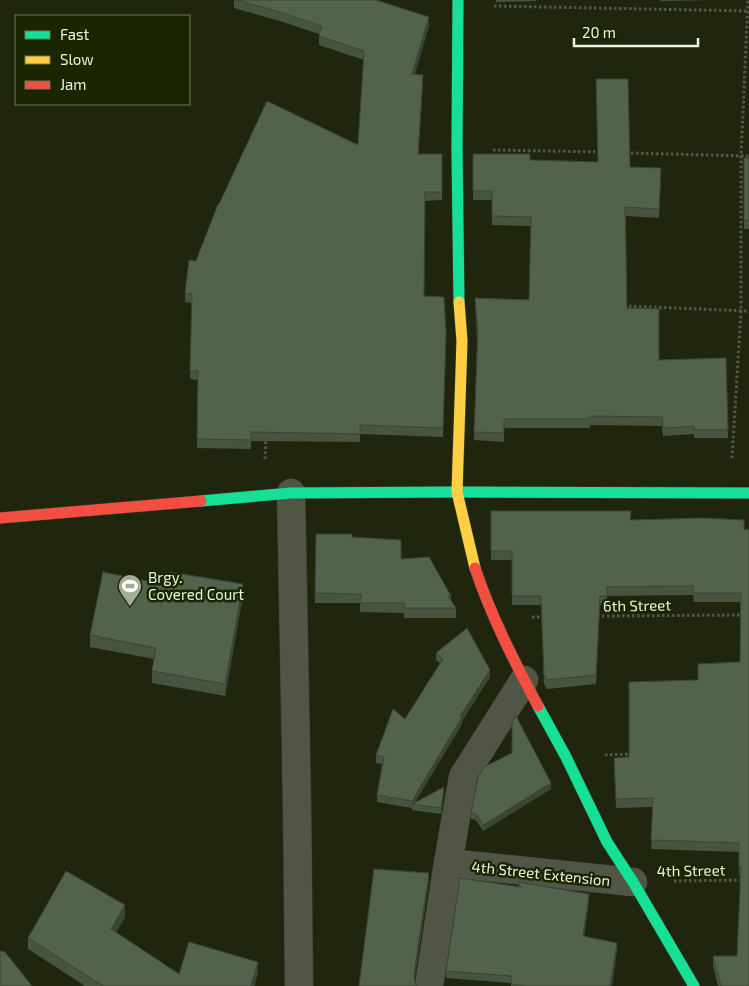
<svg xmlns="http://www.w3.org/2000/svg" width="749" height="986" font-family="'Exo 2',sans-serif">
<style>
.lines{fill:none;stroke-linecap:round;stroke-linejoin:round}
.street-casing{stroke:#3c4130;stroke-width:29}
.fast-casing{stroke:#3c4130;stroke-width:12}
.slow-casing{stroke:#3c4130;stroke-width:12}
.jam-casing{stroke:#3c4130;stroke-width:12}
.path{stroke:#545849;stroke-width:3;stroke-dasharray:2.5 2.5;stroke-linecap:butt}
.street{stroke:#505545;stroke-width:28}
.fast{stroke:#16e098;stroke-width:11}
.slow{stroke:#ffcf43;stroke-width:11}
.jam{stroke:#f24e42;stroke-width:11}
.wall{fill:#475440}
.shaded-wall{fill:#3a4534}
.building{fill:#53624b;stroke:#3a4534}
.labels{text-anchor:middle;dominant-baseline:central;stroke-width:5;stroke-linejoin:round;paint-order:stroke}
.poi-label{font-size:15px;fill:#ebf4dc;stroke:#1a2600;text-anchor:start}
.street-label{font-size:15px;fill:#ebf4dc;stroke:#1a2600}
</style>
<rect width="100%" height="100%" fill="#20260e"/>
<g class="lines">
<g class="street-casing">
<path id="street" d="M291 493 297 805 299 986
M448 863 633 882
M429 986 448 863 463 777 524 680"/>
</g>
<g class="fast-casing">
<path id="fast" d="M458 0 457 149 459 302
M201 501 291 493 457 492 749 493
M538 706 566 757 607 842 633 882 694 986"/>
</g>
<g class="slow-casing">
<path id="slow" d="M459 302 462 341 457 492 475 568"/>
</g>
<g class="jam-casing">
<path id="jam" d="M0 518 201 501
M475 568C491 616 514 661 538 706"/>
</g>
<path class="path" d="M494 6 748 11
M493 150 600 152
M626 153 749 156
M624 306 749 311
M732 458 741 311V156L748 0
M265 459 266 438
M597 616 749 615
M532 617H546
M605 755 631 754
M674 881 749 880"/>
<use href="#street" class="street"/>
<use href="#fast" class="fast"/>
<use href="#slow" class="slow"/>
<use href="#jam" class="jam"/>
</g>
<path class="wall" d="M234 0 429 26 415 74 423 84 418 154H442V200L425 201 424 296 446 341 443 437 360 434V442L251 441V449L197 448 198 380 190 379 192 303 185 302V293L196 261 219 204 358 145 364 60 319 45V34L280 21 234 8Z
M496 0H536V1L496 2Z
M660 0H715L660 1Z
M473 154 530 160 630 167 661 177 659 218 626 216 627 308 659 360 726 358 728 438H694V434L663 436 662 426 590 425V428H504V442L474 440 477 339 475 298 529 300 531 226 492 225V200H473Z
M744 158H749V229H744Z
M491 511 631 520 744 530 749 986H718L713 965V956H737L741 876H739V852L651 849 653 807 616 808 614 767 629 757 698 680 740 662V602H694L693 595 607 596V605H600L596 684 547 689 544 684 541 605H512V560H491Z
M316 534 352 537 401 559 451 596V600L456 608V618H404V613L360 612V603H315Z
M167 585 243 596 225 696 152 683V671L154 659 90 647V635Z
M436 653 490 677 462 721V724L415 802 444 793 441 814 412 810V807V808L377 802V795L382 764 376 763V755L405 719 440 663 436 660Z
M551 789 483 831 476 820 471 819V813Z
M518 882 589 901 584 936 617 950 612 986H511V983L446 978V971L518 886Z
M125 917 116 932 179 974 258 973 254 986H85L28 949V938Z"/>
<path class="shaded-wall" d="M429 17V26L412 83V74Z
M423 75V84L418 163V154Z
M243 584V596L225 696V684Z
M600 596V605L596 684V675Z
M490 670V677L462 721V724L414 804H412V808V801L460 716Z
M551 783V789L483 831V825Z
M444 787V793L441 814V808Z
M429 873V882L414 984V974Z
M589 894V901L583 943V936Z
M125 905V917L111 941V929Z
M617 943V950L612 986H610Z
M258 962V973L254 986H251Z"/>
<path class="building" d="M236 0H376L429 17 412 74 423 75 418 154H442V192H425L424 296 444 297 446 333 443 428 360 425V434L251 432V440L197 439 198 371H190L192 294 185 293 189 260 196 261 218 204H219L267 101 358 145 364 51 319 36 322 26 280 12Z
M596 79H628L630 167 661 168 659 209 625 207 627 308 659 309V360L726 358 728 430H694V426L663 428 662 417 590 416V419H504V433L474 432 478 333 475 298 529 300 531 217 492 216V191H473V154H530V160L598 162Z
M744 158H749V220H744Z
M491 511H631L630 520 704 518 744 520V530L749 529V986H721L713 956H737L741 867H739V843L651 840 653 798 616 799 614 758 629 757V682L698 680V664L740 662 741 593H694L693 586 607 587V596H600L596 675 547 680 544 675 541 596H512V551H491Z
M316 534H352V537L401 540V559L429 557 451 596H448L456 608H404L405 603H360L361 594 315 593Z
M103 572 167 585 170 572 243 584 225 684 152 671 156 648 90 635Z
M467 628 490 670 460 716 462 717 412 801 377 795 384 757 376 755 393 709 405 719 443 659 436 653Z
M516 716 551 783 483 825 476 814 471 813 478 777 484 767 512 753V722Z
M444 787 441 808 412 804Z
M374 869 429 873 414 974 415 983 417 986H359Z
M66 871 125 905 111 929 179 974 189 942 258 962 251 986H103L28 938Z
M460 878 521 887 518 882 589 894 583 936 617 943 610 986H526L511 984V976L446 971Z
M0 951 5 952 32 986H0Z"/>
<defs>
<g id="stadium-pin" transform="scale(1.25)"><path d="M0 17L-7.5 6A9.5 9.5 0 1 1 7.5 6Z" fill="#a4ac94" stroke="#1a2600"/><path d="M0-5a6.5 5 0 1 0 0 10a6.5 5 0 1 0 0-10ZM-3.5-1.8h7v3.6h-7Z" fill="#fff"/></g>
</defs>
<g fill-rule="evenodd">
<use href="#stadium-pin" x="130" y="586"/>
</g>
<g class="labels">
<g class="poi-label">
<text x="148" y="577">Brgy.<tspan x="148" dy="17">Covered Court</tspan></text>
</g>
<g class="street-label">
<text transform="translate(637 605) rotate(-1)">6th Street</text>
<text transform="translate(691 870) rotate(-1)">4th Street</text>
<text transform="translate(541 873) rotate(6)">4th Street Extension</text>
</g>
</g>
<rect x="15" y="15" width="175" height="90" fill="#1a2600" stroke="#6e7858"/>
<rect x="25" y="31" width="25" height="8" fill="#16e098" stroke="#6e7858"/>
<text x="60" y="40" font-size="15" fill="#ebf4dc">Fast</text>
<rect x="25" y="56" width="25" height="8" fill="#ffcf43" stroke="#6e7858"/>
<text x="60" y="65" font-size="15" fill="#ebf4dc">Slow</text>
<rect x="25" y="81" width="25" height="8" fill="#f24e42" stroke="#6e7858"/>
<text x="60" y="90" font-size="15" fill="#ebf4dc">Jam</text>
<path d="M574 38v8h124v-8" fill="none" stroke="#ebf4dc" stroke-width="2.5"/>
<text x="582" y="38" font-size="15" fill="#ebf4dc" stroke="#1a2600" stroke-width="4" paint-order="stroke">20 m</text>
</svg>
